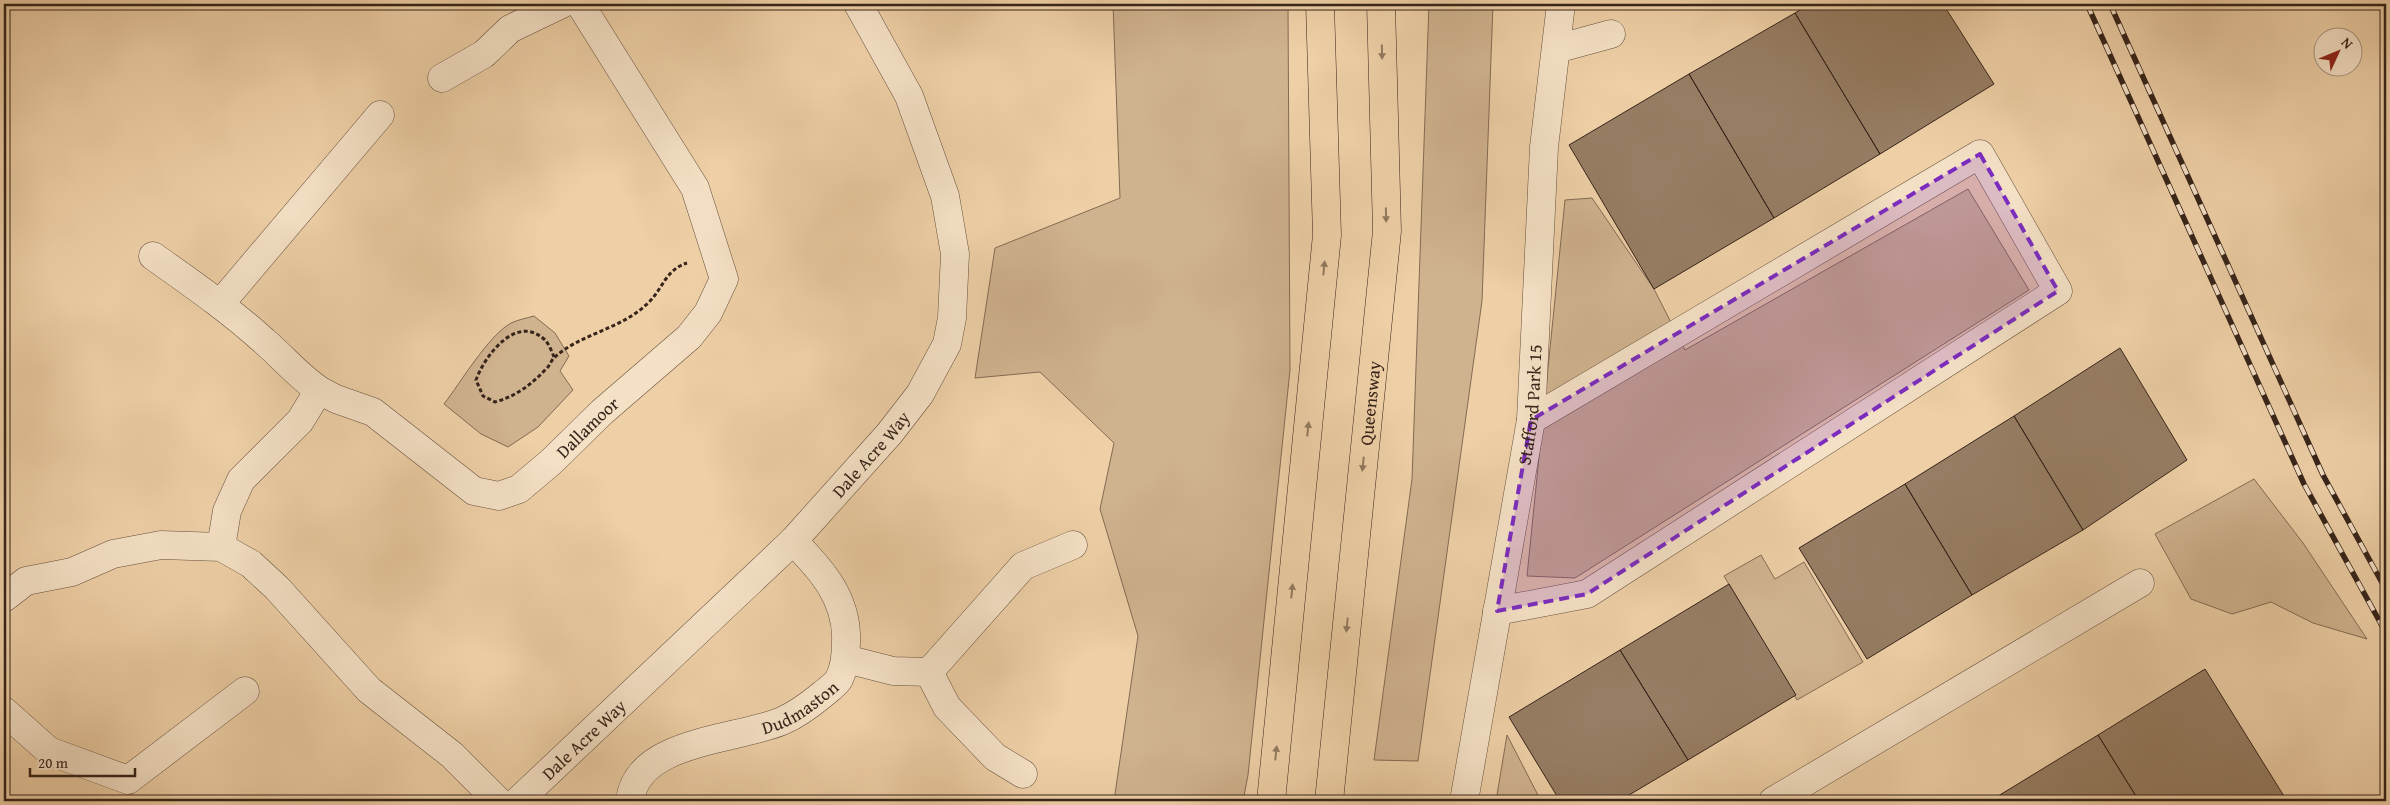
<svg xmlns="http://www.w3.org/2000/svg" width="2390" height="805" font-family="'Gentium Book Plus',serif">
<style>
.green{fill:#cfb28e;stroke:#836b54}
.building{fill:#967d63;stroke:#37241a}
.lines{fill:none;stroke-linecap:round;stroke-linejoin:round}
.minor-casing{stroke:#654f3d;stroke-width:29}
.highway-casing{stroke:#37241a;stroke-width:29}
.path{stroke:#37241a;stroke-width:3;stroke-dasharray:4 2.5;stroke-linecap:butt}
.minor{stroke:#f4e0c5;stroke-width:28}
.highway{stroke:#eecfa6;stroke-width:28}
.rail-casing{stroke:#37241a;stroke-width:5.5}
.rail{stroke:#f4e0c5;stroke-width:4;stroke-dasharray:11;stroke-linecap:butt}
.oneway{fill:#927a60}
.marked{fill:#7b2cbf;fill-opacity:0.2;stroke:#7b2cbf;stroke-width:4;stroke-dasharray:10 6;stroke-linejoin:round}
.labels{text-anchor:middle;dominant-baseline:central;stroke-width:4;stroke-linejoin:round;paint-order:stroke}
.street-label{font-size:18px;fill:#37241a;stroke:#f4e0c5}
</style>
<rect width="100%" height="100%" fill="#eecfa6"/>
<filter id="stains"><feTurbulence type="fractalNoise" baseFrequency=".004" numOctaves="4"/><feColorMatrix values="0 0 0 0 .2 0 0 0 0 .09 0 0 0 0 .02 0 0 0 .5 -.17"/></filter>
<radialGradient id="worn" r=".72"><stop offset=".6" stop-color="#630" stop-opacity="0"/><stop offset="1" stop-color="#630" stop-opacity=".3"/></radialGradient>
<path class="green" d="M1113 4H1288L1290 370 1248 775 1243 801H1114L1138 636 1100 509 1114 443 1040 372 975 378 995 248 1120 198Z
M1429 4H1493L1482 301 1418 761 1374 760 1412 479Z
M1968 189 2029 290 1575 578 1527 576 1565 200 1592 198 1654 289 1685 350Z
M534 316 555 333 569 356 560 371 573 390 538 427 508 447 481 434 444 404C461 382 488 336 511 323 517 320 527 318 534 316Z
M2254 479 2303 543 2367 639 2313 623 2271 602 2232 614 2191 599 2155 534Z
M1761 555 1775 579 1804 562 1863 662 1797 700 1724 576Z
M1507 735 1541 801H1496Z"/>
<path class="building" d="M1810 4H1943L1994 84 1880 154 1795 13Z
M1795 13 1880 154 1774 218 1689 74Z
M1689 74 1774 218 1654 289 1569 145Z
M2120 348 2187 460 2083 530 2014 416Z
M2014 416 2083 530 1972 595 1905 484Z
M1905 484 1972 595 1867 659 1799 548Z
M1729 584 1796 695 1688 760 1620 650Z
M1620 650 1688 760 1619 801H1560L1509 717Z
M2205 669 2287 801H2139L2098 735Z
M2098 735 2139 801H1990Z"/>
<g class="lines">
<g class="minor-casing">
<g id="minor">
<path d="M1556 49 1611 34"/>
<path d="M442 78 484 54 510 29 562 4"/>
<path d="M153 256C191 283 230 310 264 341 284 358 297 375 319 390"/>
<path d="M220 304 380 115"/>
<path id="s1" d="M221 547 227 511 241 480 300 421 319 390 336 399 373 412 474 491 499 496 519 489 551 462 602 412 689 337 708 313 724 279 695 188 580 4"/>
<path d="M4 598 26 581 72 572 113 554 161 545 221 547 251 564 277 588 369 690 452 755 498 801"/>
<path d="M1497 611 1587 594 2058 291 1980 154 1531 420"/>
<path d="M846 659 893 671 929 672 1023 566 1073 545"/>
<path d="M929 672 947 707 995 757 1023 774"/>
<path d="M4 711 49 751 128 780 245 691"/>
<path id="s2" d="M518 801 793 541 889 434 920 394 947 344 952 318 955 254 945 196 909 96 858 4"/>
<path id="s3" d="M630 801C636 740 738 740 782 721 796 715 811 704 823 694 828 690 836 684 839 679 845 667 846 654 846 642 848 599 821 569 793 541"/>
<path id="s4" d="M1464 801 1531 420 1544 147 1561 4"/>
<path d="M1773 801 2140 583"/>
</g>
</g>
<g class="highway-casing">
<g id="highway">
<path d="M1271 801 1327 235 1320 4"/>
<path id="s5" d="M1329 801 1387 231 1381 4"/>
</g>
</g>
<path class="path" d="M554 357C552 352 549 344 545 340 517 313 485 355 476 380L483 396 495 402C516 396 531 385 546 369 550 366 551 360 555 357 580 334 622 329 648 303 663 289 665 270 687 263"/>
<use href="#minor" class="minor"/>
<use href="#highway" class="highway"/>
<g class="rail-casing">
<path id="rail" d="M2087 4 2304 484 2386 633
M2110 4 2323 475 2386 590"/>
</g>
<use href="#rail" class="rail"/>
</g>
<defs><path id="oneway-solid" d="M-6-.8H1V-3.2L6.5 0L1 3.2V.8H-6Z" transform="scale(1.25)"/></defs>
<g class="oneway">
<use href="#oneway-solid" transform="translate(1382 52) rotate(89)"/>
<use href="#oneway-solid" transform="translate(1386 215) rotate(89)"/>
<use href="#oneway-solid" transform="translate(1324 268) rotate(-84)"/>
<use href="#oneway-solid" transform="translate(1308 429) rotate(-84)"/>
<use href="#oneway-solid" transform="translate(1363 464) rotate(96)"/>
<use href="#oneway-solid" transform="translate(1292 591) rotate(-84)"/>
<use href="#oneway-solid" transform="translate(1347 625) rotate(96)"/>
<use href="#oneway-solid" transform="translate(1276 753) rotate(-84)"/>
</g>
<path class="marked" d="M1980 154 2058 291 1587 594 1497 611 1531 420Z"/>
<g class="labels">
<g class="street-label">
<text stroke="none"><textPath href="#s5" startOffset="400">Queensway</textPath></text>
<text stroke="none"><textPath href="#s4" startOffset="402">Stafford Park 15</textPath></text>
<text stroke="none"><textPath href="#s1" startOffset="516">Dallamoor</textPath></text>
<text stroke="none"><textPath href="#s2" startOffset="495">Dale Acre Way</textPath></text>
<text stroke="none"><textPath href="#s3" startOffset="204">Dudmaston</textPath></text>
<text stroke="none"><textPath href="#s2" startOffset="90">Dale Acre Way</textPath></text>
</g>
</g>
<rect width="2390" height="805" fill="none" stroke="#eecfa6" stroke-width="20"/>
<rect x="5" y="5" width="2380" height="795" fill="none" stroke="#37241a" stroke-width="2.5"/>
<rect x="10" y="10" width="2370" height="785" fill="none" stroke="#37241a"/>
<g transform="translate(2338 52) rotate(46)"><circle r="24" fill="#f4e0c5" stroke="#a89581"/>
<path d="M0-4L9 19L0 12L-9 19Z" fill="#8f2418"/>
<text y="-8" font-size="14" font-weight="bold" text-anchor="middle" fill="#37241a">N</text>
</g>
<path d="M30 768v8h105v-8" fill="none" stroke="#37241a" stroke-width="2.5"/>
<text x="38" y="768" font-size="15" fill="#37241a" stroke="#f4e0c5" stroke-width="4" paint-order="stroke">20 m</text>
<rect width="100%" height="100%" filter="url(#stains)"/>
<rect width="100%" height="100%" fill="url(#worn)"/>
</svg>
